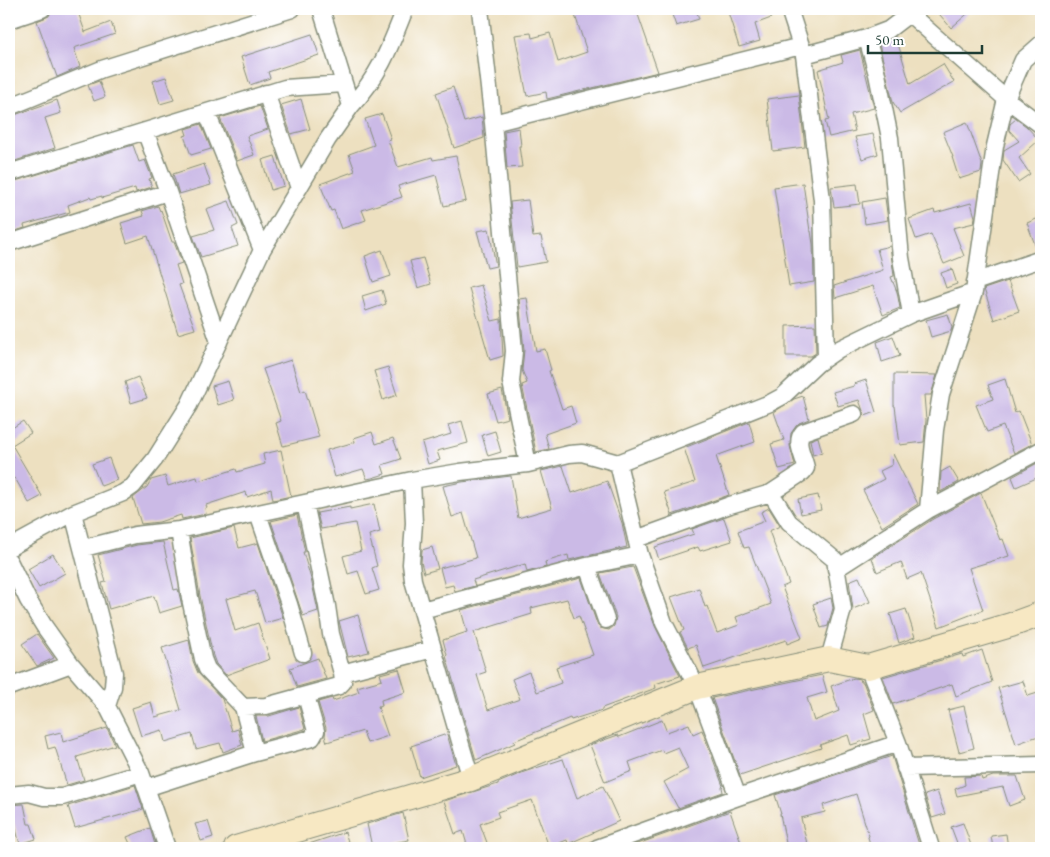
<svg xmlns="http://www.w3.org/2000/svg" width="1050" height="857" font-family="'EB Garamond',serif">
<style>
.building{fill:#cbbae6;fill-rule:evenodd}
.lines{fill:none;stroke-linecap:round;stroke-linejoin:round}
.street-casing{stroke:#868e7a;stroke-width:19}
.secondary-casing{stroke:#868e7a;stroke-width:26}
.street{stroke:#fff;stroke-width:16}
.secondary{stroke:#f7e8c3;stroke-width:24}
</style>
<rect width="100%" height="100%" fill="#fff"/>
<filter id="ink" filterUnits="userSpaceOnUse"><feTurbulence type="fractalNoise" baseFrequency=".02" numOctaves="2"/><feDisplacementMap in="SourceGraphic" scale="10" xChannelSelector="R" yChannelSelector="G"/><feConvolveMatrix kernelMatrix="1 2 1 2 8 2 1 2 1" color-interpolation-filters="sRGB"/></filter>
<filter id="wash" filterUnits="userSpaceOnUse"><feTurbulence type="fractalNoise" baseFrequency=".0096" numOctaves="4" result="noise"/><feDisplacementMap in="SourceGraphic" scale="20" xChannelSelector="R" yChannelSelector="G"/><feGaussianBlur stdDeviation="1.12" result="paint"/><feColorMatrix in="noise" values="0 0 0 0 0 0 0 0 0 0 0 0 0 0 0 0 0 1.4 0 .05"/><feComposite in="paint" operator="in"/></filter>
<g filter="url(#wash)">
<rect width="100%" height="100%" fill="#ede0c0"/>
<g id="blocks">
<path class="building" d="M52 9H77L85 32 111 22 115 34 74 48 80 67 57 77 37 21 49 16Z
M573 9H636L658 72 547 99 546 92 527 96 515 35 531 33 532 38 550 33 558 62 587 52Z
M670 9H696L699 19 676 26Z
M727 9H768L771 18 755 24 760 41 739 47Z
M935 9H973L951 28Z
M312 34 319 55 268 72 270 78 250 85 241 57Z
M896 37 910 84 943 64 954 82 900 113 893 102 879 44Z
M860 50 874 108 851 114 855 131 829 137 825 121 829 120 818 70 843 62 841 55Z
M166 77 174 100 160 104 153 81Z
M99 81 105 97 94 101 88 85Z
M453 87 464 122 482 117 484 138 454 148 436 93Z
M799 95 805 147 773 151 767 99Z
M301 99 310 129 291 134 281 105Z
M57 100 61 113 45 118 55 148 9 163V117Z
M260 106 268 129 247 136 254 155 237 161 220 118Z
M382 114 391 139 388 140 398 167 432 157 433 160 456 156 466 201 444 206 436 175 398 186 402 197 362 210 366 220 341 229 334 210 331 211 320 184 355 171 349 154 374 145 365 119Z
M1016 119 1026 126 1039 140 1019 158 1030 174 1018 182 1003 160 1004 150 1019 141 1009 130 1010 124Z
M967 122 982 164 981 172 959 179 952 157H953L943 132Z
M201 124 211 149 191 155 184 136 187 135 185 129Z
M519 128 521 146H519L522 167 507 168 504 131Z
M873 134 878 154 862 159 855 137Z
M133 145 139 162 145 160 152 178 149 179 152 187 136 192 135 188 102 198V196L91 199 90 197 68 205 70 212 24 225 25 228 9 233V183Z
M275 156 284 186 271 190 262 160Z
M204 164 211 185 179 194 173 174Z
M803 183 810 231H811L813 244 814 282 789 286 774 187Z
M857 184 860 204 834 207 831 187Z
M885 198 888 220 865 224 862 202Z
M528 200 533 237 541 236 546 262 517 267 510 202Z
M229 201 238 225 232 228 238 246 201 257 193 236 214 230 206 209Z
M971 203 975 217 974 223 953 228 964 256 944 264 931 234 916 239 909 219 934 210 935 213Z
M158 206 160 211 161 210 172 242H174L182 263 176 265 182 284 179 285 195 329 178 334 148 236 127 243 121 223 144 216 142 211Z
M1041 217V249L1037 250 1027 223Z
M489 229 496 266 487 268 477 231Z
M890 246 894 276 891 277 897 292 900 308 883 315 873 286 835 298 834 286 883 270 877 249Z
M382 250 391 276 373 282 365 256Z
M423 258 431 284 418 288 410 261Z
M952 269 957 284 946 288 941 273Z
M1008 281 1019 311 994 320 984 289Z
M481 285 492 321 501 319 503 356 490 360 469 288Z
M382 290 386 304 366 311 362 296Z
M527 298 536 351 545 349 551 370 549 371 562 409 571 406 576 423 545 434 549 449 536 452 522 385 527 383 522 370 524 350 519 299Z
M948 314 952 327 951 331 931 337 926 320Z
M815 325 816 353 811 356H786V326Z
M893 336 900 356 882 362 877 342Z
M291 360 301 392 305 390 319 437 283 446 276 423 281 421 263 369Z
M388 367 397 395 383 400 374 371Z
M894 374 937 375 931 395H924L926 420 924 442 900 445 895 406H894Z
M138 377 147 398 131 403 125 382Z
M1005 379 1015 413 1019 411 1032 444 1014 453 1003 426 987 432 976 405 993 399 988 385Z
M866 380 876 412 865 416 859 400 838 406 833 392 854 386V384Z
M228 381 234 400 218 405 212 386Z
M502 390 508 418 496 421 488 394Z
M803 396 809 419 799 423 791 433 790 446 795 465 779 469 771 444 784 440 774 412 794 399Z
M23 421 31 433 12 445 42 496 29 503 15 478 9 482V430Z
M462 421 468 443 437 451 440 460 428 464 422 443 451 434 448 425Z
M749 422 755 442 716 456 729 495 672 515 664 492 695 482 684 448Z
M495 431 501 452 488 456 482 435Z
M372 432 376 444 393 438 401 459 382 465 385 474 372 478 367 479 363 469 335 477 327 450 355 442 354 438Z
M818 437 822 452 813 455 810 440Z
M281 450 291 496 273 500 271 489 247 497 246 492 206 505 207 507 205 508 206 514 182 519 181 515 159 522 141 524 133 498 147 487 151 480 165 476 168 486 197 477 198 481 236 469 237 472 265 464 263 454Z
M893 454 918 504 882 527 863 490 884 479 880 471 892 465Z
M109 458 117 480 101 486 92 464Z
M1041 461V476L1016 487 1012 477Z
M563 466 572 493 607 481 622 523 627 547 569 560 568 555 545 562 546 567 527 572 525 564 473 580 475 586 455 591 453 585 445 587 440 568 476 558 463 513 452 517 443 486 462 482 511 476 518 518 552 508 541 471Z
M950 467 959 482 940 492 941 472Z
M981 493 1000 540 1003 539 1009 556 969 568 983 610 939 627 921 573 907 579 901 562 877 572 872 558 933 519Z
M818 495 821 510 801 514 798 499Z
M374 504 380 532 369 535 377 566 372 568 379 590 366 594 358 571 348 574 343 556 361 551 355 523 321 529 317 513 350 507V509Z
M769 508 780 526 769 531 789 584 782 587 802 638 787 644 786 640 704 668 696 645 688 648 680 632 684 630 671 597 699 588 705 607 707 606 717 633 739 625 736 617 771 604 749 547 744 548 738 531 765 521 761 512Z
M297 515 305 552H303L311 579 318 611 303 616 271 521Z
M724 518 732 541 700 551 698 547 659 560 655 547 694 534 692 529Z
M234 528 239 548 258 543 283 618 265 623 255 591 226 599 235 631 258 623 270 659 226 675 216 664 213 656 200 596 190 538Z
M163 542 174 590 178 589 182 606 159 613 154 596 109 609 102 583 106 582 98 555 137 545Z
M432 547 438 569 424 573 421 562 422 550Z
M53 554 65 573 39 588 28 569Z
M633 567 655 626 680 676 655 684 656 688 602 708V710L571 720 570 718 514 741 515 743 476 760 446 656 447 655 443 640 467 632 461 610 581 578 597 624 600 628 609 630 614 626 616 617 600 573ZM567 599 574 618 579 616 593 655 556 667 561 683 537 692 529 672 512 679 520 699 488 710 477 675 486 672 474 632 532 614 531 608Z
M859 577 870 602 853 609 849 581Z
M831 598 833 608 828 626 821 628 813 604Z
M906 609 915 637 899 643 890 614Z
M358 615 369 652 348 657 339 621Z
M37 634 54 658 37 666 22 644Z
M189 640 193 661 198 673 222 699 232 731 238 729 242 745 223 752 220 743 196 749 192 734 165 742 162 730 141 736 132 708 151 702 155 717 181 710 162 648Z
M982 650 992 682 956 696 952 684 893 704 883 677 962 654 963 657Z
M318 658 326 679 297 687 290 668Z
M399 669 406 692 381 700 382 706 378 707 388 736 367 743 363 731 327 742 325 736 326 728 318 702 332 698 333 701 359 692 357 687 382 680 380 674Z
M822 675 827 692 807 698 814 721 839 711 831 686 854 678 860 679 861 682H863L874 710 864 714 871 739 851 745 848 735 820 745 821 748 740 775 712 698Z
M1023 681 1028 696 1041 692V735L1016 744 998 688Z
M964 706 974 748 959 752 948 710Z
M299 707 305 729 262 741 256 716H269Z
M662 720 667 732 689 724 693 734 702 730 723 786 722 787 723 792 678 808 664 782 688 769 678 747 663 753 662 750 629 762 632 771 605 782 590 745 618 735 619 737Z
M107 728 115 745 77 757 84 780 67 785 55 747 48 749 45 736 61 732 63 742Z
M447 734 456 765 420 777 411 746Z
M892 756 920 848H871L868 837 869 836 856 794 823 805 825 812 801 818 808 848H787L780 814H781L775 795Z
M563 759 577 798 603 786 619 821 568 844 567 840 549 847 532 800 497 812 499 817 480 824 489 848H468L463 831 455 834 444 801 498 784V783L524 772Z
M981 776 982 780 993 776H1017L1025 800 1009 806 1003 787 957 796 955 789 965 785 964 777Z
M135 785 143 809 75 828 68 806Z
M937 791 945 814 932 818 925 795Z
M24 804 28 824H31L36 839 20 844 9 805Z
M730 811 743 848H632V846Z
M403 813 409 840 372 847 367 824Z
M208 821 213 837 201 841 195 824Z
M963 823 972 848H959L951 827Z
M150 828 156 848H132L127 837Z
M345 832 350 848H306V845Z
M1006 834 1008 848H993L991 836Z"/>
</g>
</g>
<g filter="url(#ink)">
<use href="#blocks" fill-opacity="0" stroke="#868e7a" stroke-width="1"/>
<g class="lines">
<g class="street-casing">
<path id="street" d="M321 9 351 106C380 75 390 47 405 9
M480 9 493 123 514 351 511 382 528 464
M789 9 804 55 822 200 826 357
M904 9 1006 99 1041 125
M9 20 42 9
M867 38 877 74 890 138 901 258 911 314
M804 55 867 38 888 30 909 14
M266 93 299 188
M9 107 102 69 292 9
M207 113 262 250
M493 123 801 46
M145 131 168 192 219 342
M9 173 285 88 344 84
M9 243 168 192
M975 282 1041 259
M618 463 640 555 664 623 697 687 738 797
M412 480 414 523 411 564 413 580 471 779
M771 493 789 522 835 560 843 609 829 659
M305 503 327 606 331 634 342 673
M928 510 1041 450
M258 514 289 604 303 653
M179 530 190 598 203 659 207 669 243 707 266 706 339 686 343 682 342 673 433 649
M636 539 730 505 771 493 803 472 806 468C804 456 794 442 803 432L854 414
M9 548 73 513
M84 548 135 535 179 530 412 480 460 472 528 464 569 454 582 453 618 463 770 403 783 396 817 364 839 349 911 314 974 292
M9 561 28 600 44 626 71 664 107 706 141 773 167 848
M587 566 606 620
M836 569 928 510 935 430 941 394 974 292 995 146 1006 99 1023 60 1041 44
M422 610 587 566 640 555
M868 667 898 743 931 848
M9 687 71 664
M107 706 113 687 114 673 73 513 123 493 133 486 155 459 189 405 262 250 328 139 351 106
M243 707 255 753
M905 768 1041 765
M146 788 255 753 312 738 316 731 306 696
M9 795 29 793 44 797H62L141 773
M597 848 738 797 898 743"/>
</g>
<g class="secondary-casing">
<path id="secondary" d="M236 848 471 779 697 687 829 659 868 667 1011 625 1041 614"/>
</g>
<use href="#street" class="street"/>
<use href="#secondary" class="secondary"/>
</g>
</g>
<rect width="1050" height="857" fill="none" stroke="#fff" stroke-width="30"/>
<path d="M868 45v8h114v-8" fill="none" stroke="#1f3d34" stroke-width="2.5"/>
<text x="875" y="45" font-size="15" fill="#1f3d34" stroke="#ffffff" stroke-width="4" paint-order="stroke">50 m</text>
</svg>
